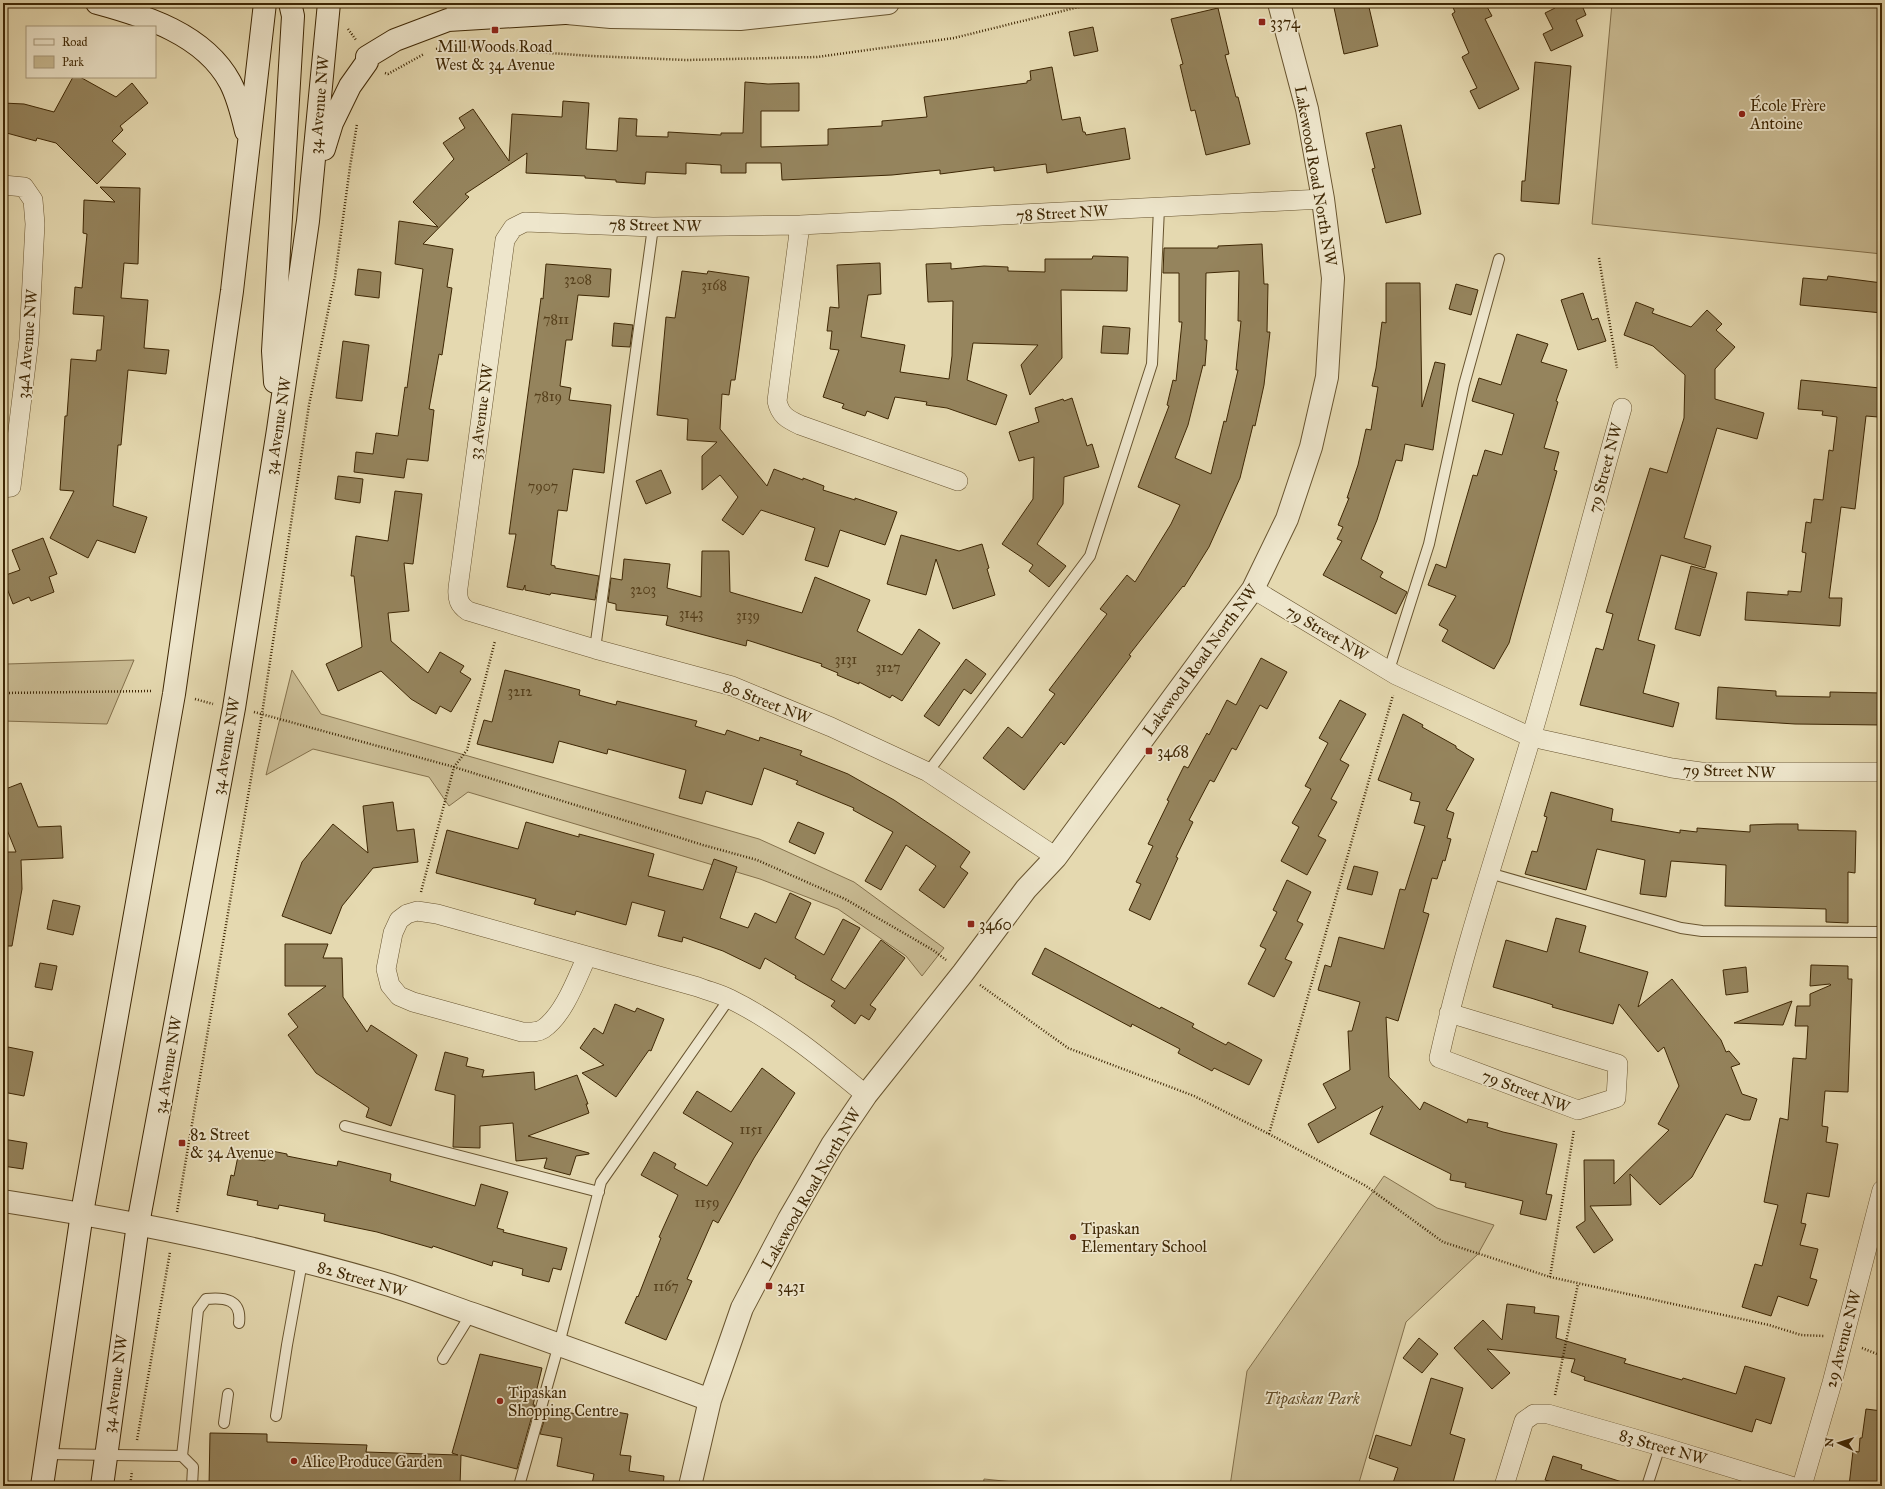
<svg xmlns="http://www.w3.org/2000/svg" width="1885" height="1489" font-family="'IM FELL Great Primer',serif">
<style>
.green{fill:#c9bb93;stroke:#84714c}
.building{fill:#95845d;stroke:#3e2704;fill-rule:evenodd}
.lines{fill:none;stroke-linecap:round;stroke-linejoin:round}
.service-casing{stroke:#68542f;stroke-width:12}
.minor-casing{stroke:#68542f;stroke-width:20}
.tertiary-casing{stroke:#68542f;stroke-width:24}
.secondary-casing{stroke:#3e2704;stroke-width:24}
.path{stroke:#3e2704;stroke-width:2.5;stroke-dasharray:1 2;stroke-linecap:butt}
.service{stroke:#eee6cc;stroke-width:10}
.minor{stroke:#eee6cc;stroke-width:19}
.tertiary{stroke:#eee6cc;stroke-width:22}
.secondary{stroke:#eee6cc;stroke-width:22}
.poi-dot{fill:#8f2418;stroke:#eee6cc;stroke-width:1.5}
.labels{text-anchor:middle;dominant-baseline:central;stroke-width:3.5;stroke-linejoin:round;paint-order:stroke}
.number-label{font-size:14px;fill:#543e1a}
.poi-label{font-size:16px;fill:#3e2704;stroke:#eee6cc;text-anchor:start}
.street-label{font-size:16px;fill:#3e2704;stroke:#eee6cc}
.park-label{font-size:16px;font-style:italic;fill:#614c28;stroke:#eee6cc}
</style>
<rect width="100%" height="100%" fill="#e5d9b0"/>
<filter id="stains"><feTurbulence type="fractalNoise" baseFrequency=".005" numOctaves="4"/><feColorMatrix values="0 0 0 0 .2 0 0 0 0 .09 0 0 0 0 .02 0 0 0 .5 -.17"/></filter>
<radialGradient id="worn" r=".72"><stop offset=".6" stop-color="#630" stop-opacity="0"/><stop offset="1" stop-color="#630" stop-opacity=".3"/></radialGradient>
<path class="green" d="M1612 3H1882V254L1592 224Z
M3 597 7 664 134 660 107 724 3 721Z
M292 670 321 714 759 839 854 882 944 948 922 976 906 956 838 909 760 879 468 792 449 806 429 777 313 749 266 775Z
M1384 1176 1437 1208 1494 1225 1478 1254 1406 1322 1358 1486H1230L1247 1371Z
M984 1479 1053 1486H983Z"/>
<path class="building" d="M1333 3H1368L1378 46 1344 54Z
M1451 3H1485L1492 16 1485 19 1519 89 1479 109 1470 91 1477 88 1462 57 1469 53 1452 14 1455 12Z
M1553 3H1581L1586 15 1576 20 1583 36 1551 51 1543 34 1553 29 1545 13 1555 8Z
M1218 8 1229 54 1225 55 1236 97H1238L1250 144 1206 155 1195 110 1191 111 1180 65 1183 64 1171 19Z
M1093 27 1098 51 1074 56 1069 32Z
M1535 62 1571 66 1559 204 1521 201 1522 181H1525Z
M1052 67 1062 120 1080 117 1083 132H1085L1086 135 1125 128 1130 159 1047 173 1046 164 994 171V167L940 174V170L892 175 782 180 781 163H746V173H721V165L686 163V174L646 172 645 184 616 182V180L585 178V176L526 173 527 153 465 194 469 197 423 244 453 249 447 287 452 288 442 355 439 354 429 409 434 410 428 461 407 459 404 478 354 472 356 452 373 454 376 433 398 436 405 387 407 388 423 269 395 264 399 221 438 227 413 202 454 159 443 143 465 128 459 118 473 109 509 161 512 114 562 117 563 101 589 103 586 149 617 151 619 118 637 119 636 136 668 137V132L721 135V133H743L745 82 768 84 799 83V111H761V147L828 145V129L882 126V121L927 117 924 97 1027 83V81L1031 80 1030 71Z
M73 77H80L116 97 132 83 148 103 120 126 123 130 112 141 126 154 97 184 56 143 37 138 36 141 3 132V103L24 104 54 112Z
M1401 125 1421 214 1386 223 1372 169 1375 168 1366 133Z
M100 187 140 188 138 264 124 263 121 298 148 300 144 348 169 350 166 374 128 370 121 445H118L113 506 147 517 135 553 97 540 88 558 50 538 74 491 60 490 65 416H67L71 359 96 361 97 350H101L104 316 73 314 75 287 82 288 87 234 83 233 84 200 115 202Z
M1262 244 1264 284H1268L1267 332H1270L1264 385 1255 426 1253 425 1240 478 1209 547 1184 587 1183 586 1129 655 1131 656 1064 745 1061 742 1024 790 983 758 1008 727 1022 738 1055 694 1049 690 1107 614 1100 609 1127 575 1135 582 1171 524 1180 505 1138 487 1169 406 1167 405 1173 380 1176 381 1182 322H1179V273H1163L1164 248H1218V246ZM1239 271 1238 321H1241L1236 370H1238L1226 422 1224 421 1211 474 1175 458 1188 425 1203 365 1205 366 1207 340H1205L1206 273Z
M1093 256 1128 257 1127 291 1061 290 1062 358 1030 395 1021 365 1038 345 973 343 967 380 1007 395 996 425 947 408 926 405 927 402 895 397 888 419 867 411 865 416 842 408 844 404 823 397 839 350 830 349 832 331H827L830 307 839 308 837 265 880 263 881 294 868 295 861 337 905 345 900 372 949 379 952 356 953 301 928 302 926 264 951 263V269L984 266 1008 267V271L1045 272V259H1092Z
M546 264 611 269 609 297 578 295 572 340H566L560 386 571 388 569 400 611 405 604 473 573 469 567 511 558 510 551 565 555 566V568L599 576 595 600 551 593 550 595 525 590V585L523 590 507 587 516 534H509L541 298 543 299Z
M358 269 381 272 379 298 355 295Z
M682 271 707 274 708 271 749 277 735 380H731L729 395 722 394 720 429 767 486 774 469 803 480V478L824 486 823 490 855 500V498L897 512 885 545 840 530 828 567 805 560 815 528 761 510 743 535 722 520 738 497 720 475 702 490V456L717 442 687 440 688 419 657 415 666 317 675 318Z
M1828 276 1882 283V313L1800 305 1803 278 1827 280Z
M1386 283H1420L1422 407 1435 362 1445 364 1433 450 1405 444 1402 461 1396 460 1377 520 1361 559 1383 572 1380 577 1407 592 1396 614 1323 575 1342 541 1337 539 1343 527 1338 525 1349 498H1347L1358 465 1366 429 1371 430 1378 387 1372 386 1376 368 1382 322 1386 323Z
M1456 284 1478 290 1471 315 1449 309Z
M1583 293 1592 320 1598 318 1606 341 1578 350 1561 300Z
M1636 302 1654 309 1652 313 1691 327 1707 310 1722 324 1716 330 1735 347 1715 369V399L1764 413 1757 439 1717 428 1684 538 1711 546 1705 568 1661 555 1638 640 1655 645 1643 693 1679 703 1673 727 1580 705 1596 648 1603 650 1613 614 1606 612 1650 468 1667 473 1684 418 1685 375 1653 346 1624 335Z
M614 323 633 325 630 347 612 346Z
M1103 326 1130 328 1128 354 1101 353Z
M1517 334 1548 344 1541 362 1567 370 1556 401 1558 402 1544 448 1559 452 1554 470 1557 471 1509 643 1494 669 1442 641 1448 630 1439 625 1456 596 1428 585 1436 564 1446 568 1473 475 1477 476 1485 450 1502 455 1514 414 1472 401 1479 378 1501 385Z
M343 341 369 345 362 401 336 398Z
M1801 380 1880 388 1878 417 1866 416 1855 509 1841 507 1829 598H1842L1840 626 1745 620 1747 592 1788 595V591L1801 592 1806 553 1802 552 1806 522 1811 523 1814 499 1823 500 1829 450 1833 451 1837 417 1822 415 1823 411 1798 409Z
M1072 398 1087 446 1092 444 1099 467 1064 477 1063 504 1037 544 1066 566 1049 587 1029 571 1033 565 1002 544 1033 499 1034 457 1019 461 1009 432 1039 422 1035 408 1063 399 1064 401Z
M661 470 671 493 646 504 636 481Z
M338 476 363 479 360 503 335 499Z
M395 491 422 494 413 564 404 563 409 611 388 613 391 641 428 673 440 652 464 666 460 672 471 679 451 712 440 706 436 714 411 699 381 671 338 691 326 664 362 647 354 576H351L356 536 388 541Z
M901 535 959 551 982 544 989 568 987 569 995 595 953 609 936 559 926 595 887 584Z
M43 538 57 574 49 577 54 592 31 601 29 597 13 604 3 578V576L20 570 12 550Z
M702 551H729L730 592 802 613 815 577 870 600 857 631 902 655 919 629 940 643 902 701 892 695 890 698 859 682V684L837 675 838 673 821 666 822 664 747 640 746 646 666 625 668 616 616 610V604L608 602 611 578 622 580 624 559 670 564 667 588 701 597Z
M1691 566 1717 573 1700 636 1675 629Z
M1261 658 1287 672 1267 709 1260 705 1236 750 1232 748 1214 782 1210 780 1189 820 1193 822 1176 857 1178 858 1150 920 1129 910 1141 884 1136 882 1153 846 1148 844 1169 801 1167 800 1184 766 1188 768 1207 733 1209 735 1227 700 1236 705Z
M966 659 986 674 971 694 964 689 939 726 924 716Z
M505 670 580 690 579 695 616 705 617 701 697 721 695 726 725 735 727 730 759 741 760 737 802 751 800 755 848 774 894 800 949 837 970 852 960 867 968 873 944 908 919 890 936 866 906 845 881 890 865 881 893 832 853 810 854 808 796 784 798 781 764 768 752 805 706 791 702 804 679 798 686 770 608 749 607 754 559 741 553 763 477 744 484 720 492 722Z
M1718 687 1776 691V696L1830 697V692L1882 693V725L1795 724 1716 719Z
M1340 700 1366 714 1340 760 1349 765 1331 799 1337 802 1318 836 1326 840 1307 875 1281 861 1299 827 1292 823 1311 789 1305 786 1328 743 1319 738Z
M1403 714 1423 725 1422 727 1456 746V748L1474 759 1446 810 1454 813 1447 838 1451 839 1445 861 1443 860 1437 879 1432 878 1423 912 1429 914 1398 1021 1386 1017 1389 1077 1420 1110 1424 1102 1467 1123 1468 1119 1488 1123 1487 1127 1503 1132 1557 1144 1546 1194 1552 1195 1546 1220 1520 1214 1523 1201 1465 1187 1466 1183 1450 1180 1451 1174 1370 1134 1383 1106 1318 1143 1308 1124 1336 1108 1323 1084 1350 1070 1348 1031H1352L1360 1002 1318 990 1325 965 1331 967 1339 937 1384 949 1400 889 1405 890 1425 826 1414 823 1420 802 1410 800 1412 793 1378 780Z
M21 783 38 827 61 826 63 858 21 860 22 889 12 946H3V852H16L3 820V790Z
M1551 792 1613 809 1611 821 1680 833V830L1697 832V828L1750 832V825L1777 824H1798V830L1856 831 1855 873 1848 872V923L1826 922V909L1725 906 1726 865 1671 861 1666 897 1640 894 1645 860 1597 849 1586 890 1525 874 1532 851 1537 852 1547 817 1544 816Z
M393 802 397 831 414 829 418 862 373 868 342 906 331 934 282 916 302 862 333 824 368 853 363 806Z
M526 822 579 837V834L654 854 648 876 703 890 714 859 737 867 720 918 748 928 755 913 776 923 790 893 811 903 795 938 824 955 843 919 860 928 831 980 845 989 881 940 905 958 870 1005 876 1009 869 1020 861 1015 855 1024 831 1006 835 1001 795 978 796 976 765 958 760 969 723 951 683 937 682 942 658 936 665 911 632 902 626 925 576 911 575 915 534 904 536 899 436 873 447 830 518 849Z
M798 822 824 833 815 854 789 842Z
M1354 866 1378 872 1372 895 1347 889Z
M1287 880 1311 892 1297 921 1303 924 1285 959 1292 962 1274 997 1248 984 1266 949 1260 946 1277 912 1273 910Z
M53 900 80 906 73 935 47 929Z
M1556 918 1586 926 1579 952 1648 972 1638 1007 1672 979 1721 1040 1726 1052 1729 1051 1740 1064 1731 1067 1742 1094 1757 1099 1750 1120H1744L1726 1114 1692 1177 1660 1205 1630 1174 1631 1205 1590 1206 1613 1240 1594 1253 1576 1227 1585 1221 1584 1160H1614V1184L1669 1130 1658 1124 1679 1086 1664 1047 1658 1052 1619 1004 1613 1024 1552 1007 1553 1005 1534 999 1493 987 1506 940 1547 952Z
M285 944H328L323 958H342L343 997 367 1032 371 1025 417 1055 391 1126 366 1117 369 1108 316 1073 288 1035 298 1027 288 1014 326 986H285Z
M1045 948 1160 1009 1161 1007 1194 1024 1192 1027 1226 1045 1228 1042 1262 1060 1249 1085 1214 1068 1212 1071 1178 1053 1180 1049 1132 1024 1131 1027 1032 974Z
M40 963 57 966 52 990 35 987Z
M1811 965 1848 966V979H1852L1848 1092 1825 1091 1822 1126 1828 1127 1826 1142 1838 1144 1829 1197 1807 1193 1801 1223 1806 1224 1800 1245 1818 1249 1810 1278 1817 1280 1808 1306 1778 1296 1771 1316 1742 1307 1755 1264 1762 1266 1778 1205 1764 1202 1780 1118 1788 1120 1793 1058 1806 1059 1808 1026H1795L1797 1006H1810V994L1831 985 1830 984 1810 986Z
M1746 967 1748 992 1726 995 1723 970Z
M1792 1001 1783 1025 1734 1023Z
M615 1004 635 1012 637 1008 664 1019 651 1051 649 1050 616 1097 582 1073 604 1065 580 1048 594 1028 603 1034Z
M8 1047 33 1052 24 1096 3 1092V1071Z
M445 1052 468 1058 466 1066 484 1070 482 1077 534 1072 535 1090 577 1075 588 1104H586L589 1113 528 1136 589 1153V1154L576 1156 570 1175 544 1168 547 1158 516 1161 513 1123 480 1126V1148L453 1147 455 1095 435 1090Z
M762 1068 795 1093 754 1158 718 1223 713 1220 687 1279 692 1281 666 1340 625 1323 637 1296 638 1297 661 1238 659 1237 678 1195 641 1175 654 1152 676 1164 674 1168 707 1186 733 1143 683 1113 697 1091 731 1112Z
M3 1139 27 1143 23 1169 3 1166Z
M267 1150 287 1154V1156L337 1166 338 1161 391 1174 390 1181 475 1206 481 1184 508 1192 497 1228 504 1230 503 1232 567 1248 561 1270 553 1268 549 1282 522 1275 523 1269 493 1261 492 1266 433 1246 432 1248 377 1232 324 1221 325 1214 279 1205 278 1209 257 1205 258 1201 227 1195 231 1175 234 1176 238 1156 265 1161Z
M1507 1304 1535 1307 1534 1313 1559 1316 1556 1338 1626 1359 1624 1363 1682 1380 1683 1378 1736 1394 1745 1366 1785 1378 1771 1424 1756 1419 1752 1432 1584 1380 1585 1377 1571 1372 1575 1359 1487 1349 1510 1373 1492 1389 1454 1348 1483 1320 1502 1340Z
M1419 1338 1438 1354 1422 1373 1403 1358Z
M480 1354 542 1368 533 1405H535L517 1469 461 1455 460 1486H209L210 1433 267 1434V1442L367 1445 366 1452 458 1455 452 1453Z
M1431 1378 1463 1388 1450 1434 1465 1439 1452 1486H1392L1398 1468 1369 1458 1376 1435 1411 1446Z
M548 1408 590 1417 592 1408 628 1414 620 1455 631 1456 629 1471 664 1476 663 1486H606L592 1484 594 1474 557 1466 562 1438 540 1434Z
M1866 1409 1882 1411V1484L1874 1483 1873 1486H1849L1853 1451 1859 1452 1860 1438H1862Z
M1553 1456 1582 1465 1581 1469 1622 1482 1621 1486H1566L1545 1480Z"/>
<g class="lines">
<g class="service-casing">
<path id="service" d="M595 649 653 227
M1389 670 1429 544 1464 385 1499 259
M928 772 1090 556 1152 364 1159 208
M1489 873 1681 928 1702 931 1882 932
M345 1126 599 1192
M443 1359 471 1314
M276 1416 287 1345 302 1262
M224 1423 228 1394
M46 1454 182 1456 193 1467 192 1486
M182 1456 198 1310 206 1299C224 1297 242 1299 239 1323
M519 1486 559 1344 601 1182 729 999
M1647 1486 1660 1446"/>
</g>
<g class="minor-casing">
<path id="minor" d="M3 185 24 187 33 200 35 224 29 340 11 487 3 488
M800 225 777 401C780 415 787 419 800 425L958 481
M1253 589 1396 675 1531 737 1672 768 1701 772H1882
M1056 857 928 772 831 727 732 686 595 649 468 611C459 605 457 599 458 588L505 240 513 228 525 222 653 227 800 225 1323 199
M587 956C577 978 564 1015 543 1029 537 1033 529 1032 522 1032L413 1002 399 996 390 985 386 969 393 933 399 920 407 914 417 911 437 914 698 987C708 991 720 994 730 999 779 1023 824 1060 866 1095
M1449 1013 1618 1064 1616 1098 1578 1110 1439 1058C1463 950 1499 845 1531 738 1563 629 1591 518 1622 408
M1504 1486 1524 1421 1534 1414H1548L1660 1446 1791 1486
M1802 1486 1832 1383 1882 1190"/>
</g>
<g class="tertiary-casing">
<path id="tertiary" d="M456 3 611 17 740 19 888 3
M3 1201C132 1221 261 1247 386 1284 419 1294 451 1307 484 1318 560 1345 635 1372 710 1400
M690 1486 710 1400 742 1308 789 1219 832 1145 866 1095 963 973 1026 889 1056 857 1253 589 1287 519 1311 447 1327 377 1333 278 1323 199 1307 109 1279 3"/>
</g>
<g class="secondary-casing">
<path id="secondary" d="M97 3C145 16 204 34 230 82 238 97 242 114 246 131
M324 149 332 123 350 86 367 62V57L395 40 448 20 565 13
M275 382 273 351 293 16 290 3
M42 1486 82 1213 174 694 232 291 265 3
M102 1486 138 1224 234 708 278 430 308 221 329 3"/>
</g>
<path class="path" d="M348 29 356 40
M436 49 453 46 592 56 687 60 817 57 954 38 1095 3
M385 73 388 74 424 54
M1599 258 1617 368
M3 693 152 691
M195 699 213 704
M254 712 454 767 703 845 757 860 845 899 933 950 946 960
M421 892 454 767 467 750 495 641
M980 985 1068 1048 1194 1096 1269 1134 1366 1186 1443 1242 1550 1277 1769 1325 1801 1335 1825 1336
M1269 1134 1393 695
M177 1212 262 714 309 405 335 277 350 167 357 124
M1550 1277 1574 1130
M1862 1348 1882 1356
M1555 1395 1578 1284
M137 1440 170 1252
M130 1486 132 1471"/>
<use href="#service" class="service"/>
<use href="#minor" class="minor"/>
<use href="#tertiary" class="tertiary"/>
<use href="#secondary" class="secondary"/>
</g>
<g class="poi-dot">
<rect x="1258" y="18" width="8" height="8" rx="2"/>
<rect x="491" y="26" width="8" height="8" rx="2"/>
<circle cx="1742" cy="114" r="4"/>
<rect x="1145" y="747" width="8" height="8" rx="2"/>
<rect x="967" y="920" width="8" height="8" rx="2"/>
<rect x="178" y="1139" width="8" height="8" rx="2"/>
<circle cx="1073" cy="1237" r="4"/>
<rect x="765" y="1282" width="8" height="8" rx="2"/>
<circle cx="500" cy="1401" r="4"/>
<circle cx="294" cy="1461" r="4"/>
</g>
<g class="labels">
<g class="number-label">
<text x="578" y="279">3208</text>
<text x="714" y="285">3168</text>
<text x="556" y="319">7811</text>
<text x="548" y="396">7819</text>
<text x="543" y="486">7907</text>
<text x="643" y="589">3203</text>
<text x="691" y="613">3143</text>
<text x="748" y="615">3139</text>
<text x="846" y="659">3131</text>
<text x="888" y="667">3127</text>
<text x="520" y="691">3212</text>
<text x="751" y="1129">1151</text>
<text x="707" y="1202">1159</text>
<text x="666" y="1286">1167</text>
</g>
<g class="poi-label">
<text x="1270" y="22">3374</text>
<text x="495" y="46" text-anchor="middle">Mill Woods Road<tspan x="495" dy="18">West &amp; 34 Avenue</tspan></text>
<text x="1750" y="105">École Frère<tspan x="1750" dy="18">Antoine</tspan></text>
<text x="1157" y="751">3468</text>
<text x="979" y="924">3460</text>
<text x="190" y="1134">82 Street<tspan x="190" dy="18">&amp; 34 Avenue</tspan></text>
<text x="1081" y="1228">Tipaskan<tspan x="1081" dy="18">Elementary School</tspan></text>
<text x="777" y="1286">3431</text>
<text x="508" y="1392">Tipaskan<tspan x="508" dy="18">Shopping Centre</tspan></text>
<text x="302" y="1461">Alice Produce Garden</text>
</g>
<g class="street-label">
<text transform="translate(319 105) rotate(-85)">34 Avenue NW</text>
<text transform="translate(1316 176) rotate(80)">Lakewood Road North NW</text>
<text transform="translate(1062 213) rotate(-3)">78 Street NW</text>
<text transform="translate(655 225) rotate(1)">78 Street NW</text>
<text transform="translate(27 344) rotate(-85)">34A Avenue NW</text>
<text transform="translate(481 412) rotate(-82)">33 Avenue NW</text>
<text transform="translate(278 426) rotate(-81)">34 Avenue NW</text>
<text transform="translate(1605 468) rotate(-75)">79 Street NW</text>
<text transform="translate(1327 633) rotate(31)">79 Street NW</text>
<text transform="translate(1200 660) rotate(-54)">Lakewood Road North NW</text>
<text transform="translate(767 702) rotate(21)">80 Street NW</text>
<text transform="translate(226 746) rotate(-80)">34 Avenue NW</text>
<text transform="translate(1729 771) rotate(2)">79 Street NW</text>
<text transform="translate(168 1065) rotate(-80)">34 Avenue NW</text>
<text transform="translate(1526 1091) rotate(21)">79 Street NW</text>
<text transform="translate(811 1188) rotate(-60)">Lakewood Road North NW</text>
<text transform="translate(362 1279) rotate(16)">82 Street NW</text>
<text transform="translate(1843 1339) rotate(-75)">29 Avenue NW</text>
<text transform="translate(115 1384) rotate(-82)">34 Avenue NW</text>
<text transform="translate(1663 1447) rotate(16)">83 Street NW</text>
</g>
<g class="park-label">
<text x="1312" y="1398">Tipaskan Park</text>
</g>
</g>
<rect width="1885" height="1489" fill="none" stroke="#e5d9b0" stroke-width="16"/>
<rect x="4" y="4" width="1877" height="1481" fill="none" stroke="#3e2704" stroke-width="2"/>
<rect x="8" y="8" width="1869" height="1473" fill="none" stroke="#3e2704"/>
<rect x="26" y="26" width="130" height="52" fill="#eee6cc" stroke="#a89a7c"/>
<rect x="34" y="39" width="20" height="6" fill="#eee6cc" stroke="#a89a7c"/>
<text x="62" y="46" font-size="12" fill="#3e2704">Road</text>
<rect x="34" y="56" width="20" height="12" fill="#c9bb93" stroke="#a89a7c"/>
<text x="62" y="66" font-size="12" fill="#3e2704">Park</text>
<g transform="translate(1839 1443) rotate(274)" stroke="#eee6cc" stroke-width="3" paint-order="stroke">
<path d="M0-3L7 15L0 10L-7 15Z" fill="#3e2704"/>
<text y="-6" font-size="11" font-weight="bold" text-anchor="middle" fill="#3e2704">N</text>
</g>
<rect width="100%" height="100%" filter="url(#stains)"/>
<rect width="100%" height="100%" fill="url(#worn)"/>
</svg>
